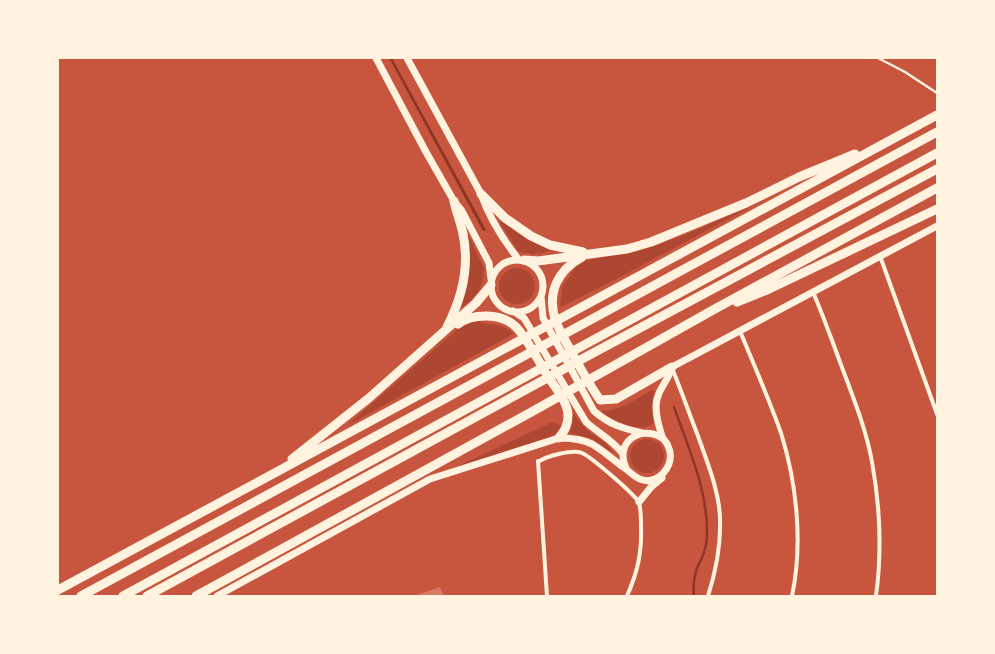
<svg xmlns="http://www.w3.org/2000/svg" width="995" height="654" font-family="'IBM Plex Sans',sans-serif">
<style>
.green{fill:#ae4732}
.water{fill:#8f3625}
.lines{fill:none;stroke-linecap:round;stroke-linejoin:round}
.stream{stroke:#8f3625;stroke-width:2.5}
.building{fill:#d67c66}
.service{stroke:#fff3e0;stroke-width:2.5}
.minor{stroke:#fff3e0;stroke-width:4}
.secondary{stroke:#fff3e0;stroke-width:7}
.motorway{stroke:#fff3e0;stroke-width:9}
</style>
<rect width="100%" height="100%" fill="#c8553d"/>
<path class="green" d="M756 204 622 276 561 307 560 305 562 287 574 270 572 267C594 255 619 257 643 250 682 238 719 219 756 204Z
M501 221 504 222C519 236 537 246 557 250L534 254 519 252 500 223Z
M469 236 485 271 483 272C485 287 473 300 461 308L468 283 469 261 467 237Z
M499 286a18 18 0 1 1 36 0a18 18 0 1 1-36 0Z
M477 321H481V323C491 324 505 324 513 334L346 426 458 329 465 324Z
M652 390 654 392 652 402 653 423C643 435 610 420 601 411 619 411 637 399 652 390Z
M573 413 587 430 607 444 613 453 592 439 570 433 572 422 571 414Z
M552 422 562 426 556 433 549 437 454 468Z
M630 456a17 17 0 1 1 34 0a17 17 0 1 1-34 0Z"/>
<path class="water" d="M389 58H392L486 230 483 231Z"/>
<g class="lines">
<path class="stream" d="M674 407C688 447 707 488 707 531 707 538 706 548 703 555 702 559 699 562 698 566 694 575 693 586 694 596"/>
</g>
<path class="building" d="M440 587 444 596H417V595Z"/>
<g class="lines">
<path class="service" d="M878 58 905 72 937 93"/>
<path class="minor" d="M880 256 937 414
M813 292C825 320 835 349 846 378 856 405 867 433 872 462 880 506 882 552 876 596
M740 331C754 365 769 399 781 433 797 484 803 544 792 596
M672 368C681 390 689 413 698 436 707 462 719 490 720 518 721 545 716 571 708 596
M538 461 547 596
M538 462C546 456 573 449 582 453 591 457 636 495 639 503 641 510 641 518 641 525 642 552 638 571 627 596"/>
<path class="secondary" d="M376 58 426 152 454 201 462 211 489 263 491 279
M407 58 481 194C489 217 504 241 519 260
M491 286a26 26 0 1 1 52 0a26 26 0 1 1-52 0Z
M541 296 543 318 594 411C610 425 622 428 642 433
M513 311 524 318 586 422C598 433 613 440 623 454
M626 468C614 443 640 424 662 438
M639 502 651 487 662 478
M217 596 430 479 559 438C571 438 582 439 592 444 602 450 610 457 619 464 621 466 624 467 626 469 635 477 643 484 655 479 668 473 674 458 668 446 667 442 663 440 662 436 659 427 656 415 656 406 657 389 668 382 672 367L937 226"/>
<path class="motorway" d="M481 194 505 218 531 236 550 245 583 252
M582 257C558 270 547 292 555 319 559 331 567 343 573 355 581 369 589 384 598 397L600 400 616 399 672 367
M524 260 538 261 627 249 651 242 746 203 799 177 855 154
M737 302 767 290 937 209
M458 324C473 313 501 313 515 326 526 336 539 362 547 375 554 386 568 401 568 416 568 425 565 431 559 438
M447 327C462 298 470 267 463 234 461 223 456 212 454 201
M292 459 369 398 476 303 491 285
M58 590 937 115
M81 596 937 132
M123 596 937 153
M147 596 595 352 937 169
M196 596 535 410 713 310 937 188"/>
</g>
<rect width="995" height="654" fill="none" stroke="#fff3e0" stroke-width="118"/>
</svg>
